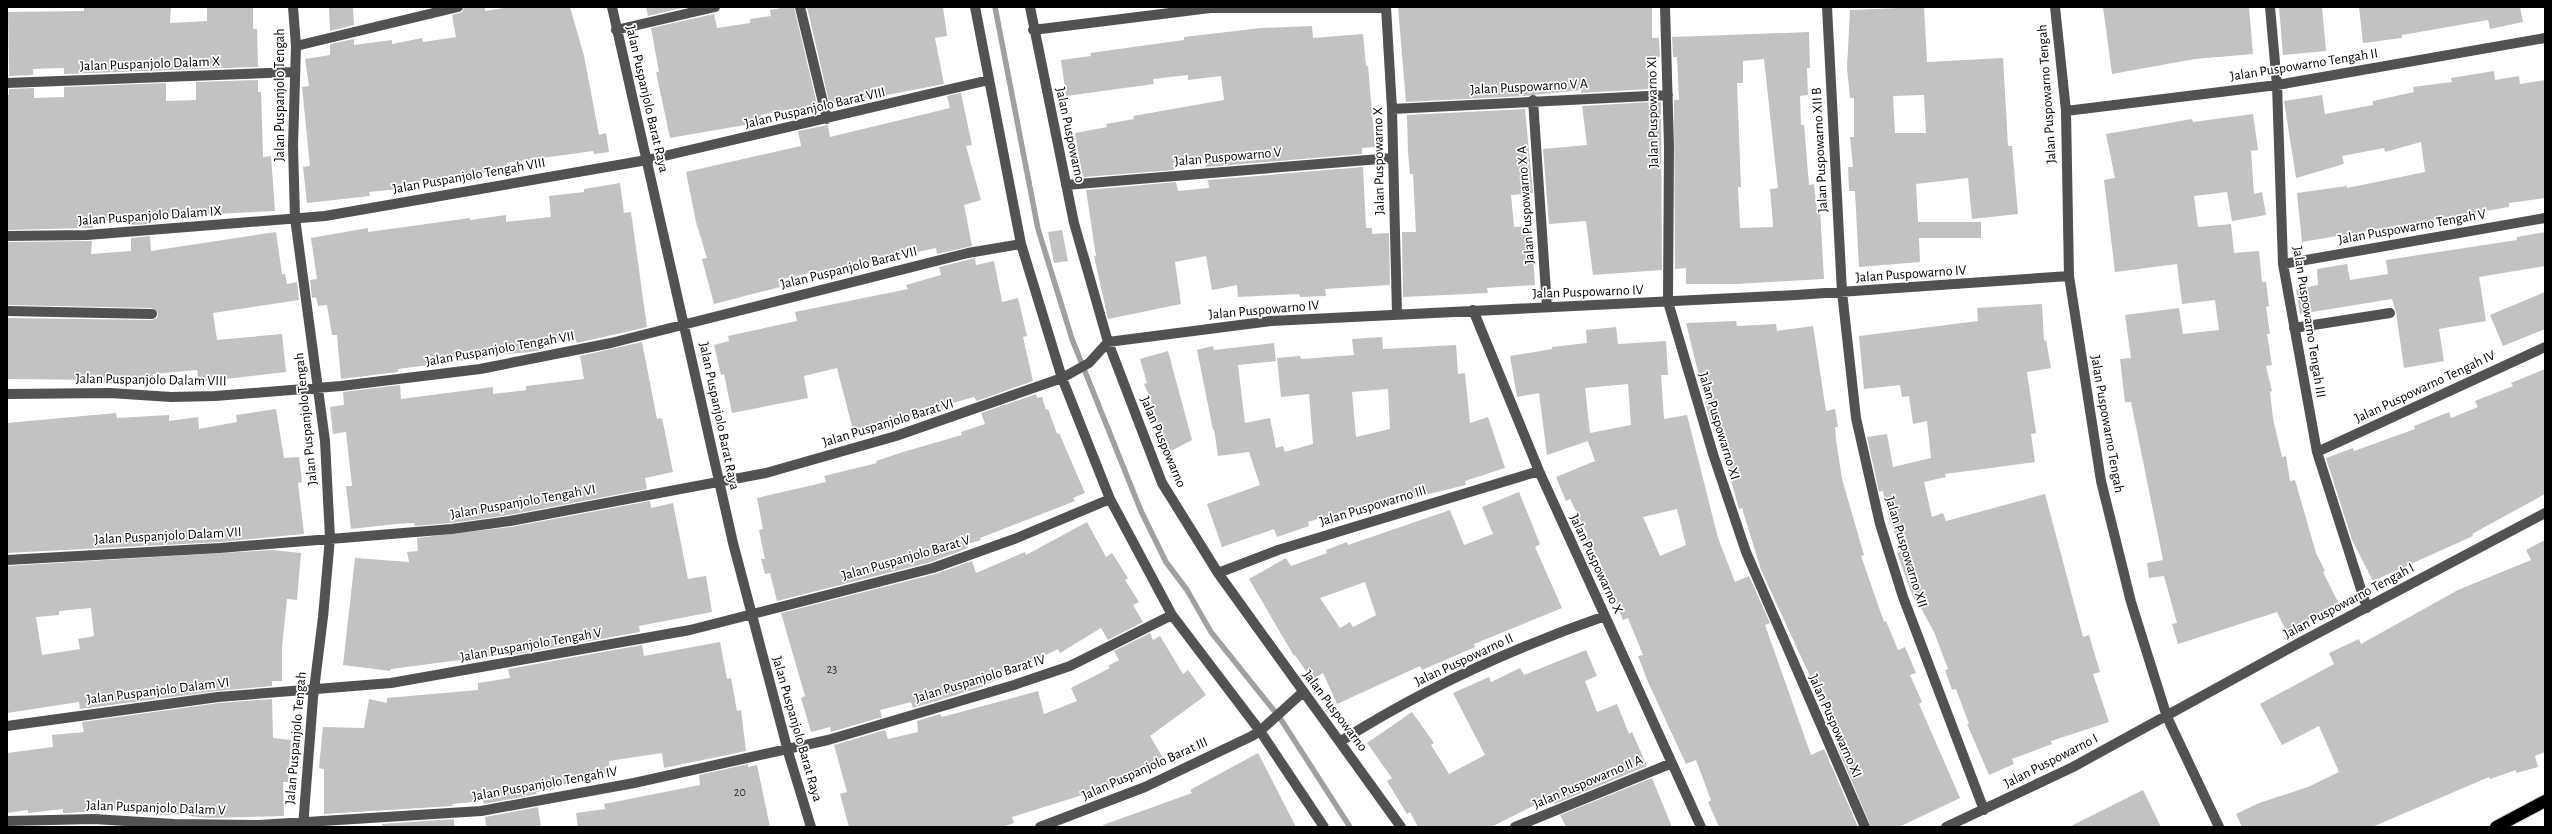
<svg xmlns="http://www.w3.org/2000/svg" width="2552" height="834" font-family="'Alegreya Sans',sans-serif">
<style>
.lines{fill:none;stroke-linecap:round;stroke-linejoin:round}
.stream{stroke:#a0a0a0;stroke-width:5.5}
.building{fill:#c2c2c2;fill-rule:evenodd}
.highway-casing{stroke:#dbdbdb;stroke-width:14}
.minor{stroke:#525252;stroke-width:10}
.highway{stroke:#000;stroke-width:12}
.labels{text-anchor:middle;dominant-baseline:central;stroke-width:3.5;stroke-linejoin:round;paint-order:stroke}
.number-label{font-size:12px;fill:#303030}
.street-label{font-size:14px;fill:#000;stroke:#fff}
</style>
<rect width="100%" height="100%" fill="#fff"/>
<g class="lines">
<path class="stream" d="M995 7 1038 229 1072 339 1141 511 1166 562 1187 590 1211 632 1280 718 1350 827"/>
</g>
<path class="building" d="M84 7H171L170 23 207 21V7H253V29H257L258 67 64 74V68L33 69V75L9 76 8 12 84 11Z
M329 7H353L354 25 330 31Z
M464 7H485V11L510 7H570L584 56 599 135 606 133 609 152 594 154 593 151 507 163 508 169 398 184 399 189 369 192 370 196 307 203 303 167 310 166 302 87 309 86 305 59 330 55V44L354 39V45L392 40V44L422 38 423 42 456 37 452 15 462 12Z
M646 7H686L648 16Z
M786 7H794L819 113 791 118 790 109 761 115 762 122 670 138 656 72H659L651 28 714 14 717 28 750 23V19L771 16 770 10Z
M807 7H943L947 36 935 38 944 84 830 106Z
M1398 7H1652V38H1659L1660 57 1647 56 1650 89 1581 93V90L1524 96 1406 102Z
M1924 7 1927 62 2003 58 2008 146H2012L2018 214 1972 219 1968 178 1916 184 1918 222H1981V238H1919L1920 262 1859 267 1855 191H1849L1848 167H1853L1850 137H1854V98H1850L1847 68 1850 10ZM1924 95 1926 133H1895L1893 96Z
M2103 7H2249L2253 54 2195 59 2112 74Z
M2279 7H2322L2326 51 2283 55Z
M2359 7H2520L2523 22 2490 29 2488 20 2402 35V38L2363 43Z
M1312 26 1313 38 1363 34 1366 66H1368L1375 147 1362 148V154L1206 167V159L1173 163 1174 170 1084 177 1082 174 1075 133 1107 127 1106 124 1134 119 1133 116 1224 100 1221 76 1188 80V75L1153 79 1154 84 1066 96 1061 60 1091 56 1090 53 1184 40V37L1261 28Z
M1809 32 1810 68H1807L1808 95 1800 96 1801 125H1804L1809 185 1814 184 1817 210H1820L1824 279 1736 284H1686V268L1675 269 1674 100H1679L1677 57H1673L1672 37ZM1764 59 1778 188 1770 189 1773 224V227L1740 228 1738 187H1741L1737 83H1743V61Z
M2494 71 2495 80 2519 76 2520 84 2545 80V198L2509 203V207L2302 242 2297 193 2347 186V188L2425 172 2421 142 2385 152 2384 148 2342 156 2344 164 2296 178 2284 101 2322 95 2325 114 2373 105V101L2414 92 2413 87 2452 82 2451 78Z
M258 80V92H261L263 157 271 156 275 211 149 217V224L130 225V222L93 221V228H87L7 230V95H9V89L34 88V98L64 97V87L166 83V101L196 100V82Z
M961 93 972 145 966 146 981 200 964 205 972 246 937 254 936 248 898 256 877 263 876 260 814 275V272L778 280 780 287 714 304 702 259 707 258 696 222 686 172 801 146 798 131 828 125 830 137 950 108 947 96Z
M1651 102H1661L1662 270 1593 275 1586 221 1549 224 1543 149 1587 145 1582 106Z
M1525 109 1533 193 1511 195 1514 227 1531 226 1535 285 1487 288 1488 293 1403 297 1402 232H1416L1413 174H1410L1408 152 1407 115Z
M2253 114 2258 150 2251 151 2254 194 2262 192 2266 215 2232 221 2227 192 2194 196 2198 227 2231 224 2234 253 2259 251 2262 282H2266L2269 306 2266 307 2270 334H2267L2272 365 2266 366 2272 391 2270 392 2273 419 2282 457 2286 456 2290 481 2295 480 2316 553 2325 571 2323 572 2339 604 2286 631 2277 612 2178 644 2172 624 2177 623 2164 576 2149 578 2147 563 2163 560 2131 402H2125L2120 359 2131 358 2125 315 2179 308 2183 334 2219 330 2215 300 2182 304 2177 264 2115 272 2104 180 2115 178 2106 134 2192 119 2193 122Z
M1363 167 1366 228H1372V234L1389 233 1390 285 1325 289 1326 296 1300 297 1299 294 1238 297 1237 285 1212 290 1206 256 1175 262 1181 304 1108 319 1094 256H1096L1086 190 1176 182 1178 191 1209 188 1208 180Z
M620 183 624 213 631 212 647 327 577 343 575 339 545 342 546 349 530 352 485 356 486 358 459 361 458 357 428 361 429 365 398 369V372L341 379 337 335H332L327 305 318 306 316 297 312 298 310 280 317 279 311 238 368 228V232L470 218V220L506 215V222L551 217 549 196 584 192V189Z
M1062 230 1068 261 1054 263 1048 232Z
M276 232 282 274H285L287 284 297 282 299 300 213 313 217 340 282 334 286 372 199 382 197 370 153 374V383L128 384 100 383V380L7 379V318L152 320 157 318 158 314 152 308 7 305V242L92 241 91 254 131 251V238L150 236 151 251Z
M2545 232V266L2479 277 2486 321 2439 329 2444 361 2404 368 2396 312 2392 299 2300 314 2296 289 2318 285 2317 269 2347 264 2350 280 2388 274 2386 260 2517 240V237Z
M975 258 976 265 994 261 1002 302 1018 298 1027 336 1023 337 1033 381 977 401 974 397 942 406 943 410 880 425 881 428 854 434 837 368 804 376 808 398 732 413 724 374 721 375 714 345 729 341 728 336 797 321 795 312 908 289 906 285 941 275 939 267Z
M2545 292V329L2503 346 2490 315Z
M2042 304 2044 341 2046 340 2051 368 2027 372 2036 433 2031 434 2035 462 1945 474 1946 477 1924 482 1932 517 1943 513 1946 521 2045 494 2083 637 2089 635 2100 672 2093 674 2109 722 2051 741 2052 744 2012 759 2014 764 1989 775 1967 724H1969L1956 689 1952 690 1945 670 1948 669 1934 632 1921 608 1918 609 1909 586 1897 553 1902 551 1889 519 1883 491 1879 492 1867 437 1887 434 1893 467 1931 458 1927 421 1913 424 1909 396 1902 397 1900 385 1864 389 1859 336 1978 321 1977 308Z
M1736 321 1737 326 1776 324 1777 331 1813 326 1826 411 1835 409 1838 427H1835L1836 440 1842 479 1864 555 1861 556 1884 622 1886 621 1898 650 1905 647 1916 673 1910 675 1922 702 1919 704 1960 798 1899 827H1871L1836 744 1840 743 1832 724 1761 570 1742 508 1739 509 1714 420 1710 421 1686 323Z
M1616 327 1618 344 1666 341 1668 375H1661L1664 419 1687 415 1718 538 1735 582 1749 576 1770 623 1765 625 1811 755 1824 749 1858 827H1719L1708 802 1711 800 1696 760 1686 764 1648 682 1638 656 1643 655 1628 618 1623 620 1598 557 1594 559 1584 537 1588 535 1570 499 1566 501 1556 477 1595 461 1588 441 1547 455 1539 393 1517 397 1510 356 1552 349V347L1587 343 1586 330ZM1628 384 1631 425 1590 433 1585 388ZM1677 509 1686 545 1660 556 1643 517Z
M1382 337 1383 349 1456 345 1458 374 1465 373 1470 423 1488 417 1505 468 1465 481 1466 485 1349 513 1348 510 1308 522 1309 526 1277 537 1274 529 1222 547 1207 504 1260 485 1249 452 1218 456 1214 429 1213 430 1197 350 1213 346 1214 350 1274 343 1276 361 1238 365 1245 423 1270 418 1276 448 1283 446 1285 452 1313 444 1309 394 1281 397 1277 358 1300 356 1301 359 1354 355 1352 339ZM1388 389 1390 429 1356 437 1352 392Z
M642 342 657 419 662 418 673 472 645 478 647 489 509 515 451 523 415 526 414 523 396 524 351 529 346 486H352L346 432 333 434 330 407 344 405 343 392 400 385 401 399 493 387V394L526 390V386L584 379 580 356Z
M1168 351 1192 440 1167 453 1154 427 1157 426 1149 409 1154 407 1144 384 1147 383 1140 359Z
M2545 369V494L2472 534 2473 536 2373 581 2352 540 2326 458 2353 448 2354 451 2415 429 2414 426 2449 412 2451 418 2478 407 2475 401 2513 386 2511 383Z
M1036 394 1037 398 1042 397 1046 410 1048 409 1057 434 1059 433 1085 493 1073 498 1075 501 980 538 981 540 967 544 968 548 931 562 777 601 770 573 765 574 761 559H765L759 530 763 529 757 498 826 482 824 476 877 463 876 461 903 452 962 435 961 432 985 424 981 413Z
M276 409 284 458 299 457 302 482 298 483 304 534 220 542 7 553V423L116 413 117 418 169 415V421L198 417 199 429 237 422 236 415Z
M1519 492 1540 544 1535 547 1562 608 1474 644 1475 647 1450 658 1422 670 1420 666 1337 704 1323 673 1312 680 1295 655 1294 656 1249 579 1286 558 1291 566 1327 553 1326 550 1347 542 1348 545 1450 510 1464 545 1493 534 1482 507ZM1365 582 1376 615 1353 627 1350 622 1340 628 1320 598Z
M650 501 651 508 673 503 688 579 706 576 712 612 639 626 640 632 506 656V654L391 669 390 671 343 665 355 558 409 562 407 552 418 551 417 538 511 527Z
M1087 522 1106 557 1112 553 1128 578 1125 580 1139 602 1133 605 1143 622 1108 640 1101 628 1060 653 1058 649 1030 663 1028 660 1000 672 1001 678 979 688 913 708 911 702 880 710 882 717 831 732 830 727 811 732 801 698 805 696 781 613 935 574 972 561 976 573 1025 552 1026 555Z
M2545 540V752L2535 756 2538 767 2516 773V770L2490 779 2489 777 2372 827H2242L2236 814 2259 803 2308 787 2339 772 2319 726 2282 745 2260 704 2334 664 2329 653 2359 639 2361 644 2458 590 2531 560 2526 550Z
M272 550 301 553 297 600 287 599 282 647V681H272V686L217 691 80 709 79 702 7 713V566ZM91 608 94 636 78 639 80 649 42 655 36 617 59 615V611Z
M1150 633 1153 640 1160 636 1183 674 1188 670 1206 695 1150 736 1165 761 1141 776 1106 790 1105 788 1012 817 1014 823 1002 827H849L840 794 847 792 834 745 885 730 888 739 918 732 917 721 940 714 942 717 1038 691 1044 714 1077 701 1071 688 1110 668 1108 666 1119 660 1114 651Z
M720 642 727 679 731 678 737 711 741 710 746 751 664 768 662 753 609 761 610 774 580 778V782L554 786 555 789 536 792 537 794 484 804 483 801 452 804 453 806 324 814V769L319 768 323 727 364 728 369 699 387 703V698L478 690V683L510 678 508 669 642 645 644 656Z
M1586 650 1597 676 1585 681 1597 712 1617 704 1629 734 1632 732 1647 766 1555 804 1551 797 1491 827H1418L1410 812 1407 814 1387 781 1392 778 1367 743 1412 712 1434 743 1431 745 1449 774 1485 755 1453 693 1489 677 1491 682 1520 668 1524 675Z
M272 699 273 738 291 740 288 782H283L284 816 209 818 189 816V814L157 815V810L136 811V808L69 813H63V809L28 813V810L7 813V753L53 747 52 735 84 732 82 722 219 703Z
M1258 753 1296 827H1103V825L1192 793 1190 790Z
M748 764V767L757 765 770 827H578L576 813 605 809 604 804 700 785 699 775Z
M1652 778 1672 827H1566L1560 815Z
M2143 790 2161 827H2069Z
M538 807 541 827H486L485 817Z
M454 819V827H382V824Z"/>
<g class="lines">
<g class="highway-casing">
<path id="highway" d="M2496 827 2545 801"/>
</g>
<path class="minor" d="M293 7 296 46 293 146 295 218 325 441 330 538 323 617 313 698 303 827
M612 7 733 543 789 755 811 827
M800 7 827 119
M975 7 1021 244 1062 378 1110 499 1172 615 1260 731 1324 827
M1030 7 1074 223 1108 342 1162 483 1218 573 1401 827
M1386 7 1392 109 1397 314
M1665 7 1669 146 1668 302 1713 454 1746 552 1865 827
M1827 7 1842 292 1856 418 1880 524 1903 597 1984 810
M2055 7 2066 111 2069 276 2101 481 2131 602 2167 717 2219 827
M2270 7 2277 85 2283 264 2317 452 2367 608
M616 30 715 7
M1033 30 1210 8H1386
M296 46 458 7
M7 83 295 72
M1533 100 1547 307
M1392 109 1668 95
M2066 111 2277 85 2545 38
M1066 185 1392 158
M7 236 87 235 325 216 647 160 989 80
M2283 264 2545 218
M1473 310 1539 471 1701 827
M7 311 152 314
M2294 328 2390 313
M7 394 110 393 171 397 215 396 341 386 480 369 611 343 968 253 1021 244
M2317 452 2545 347
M7 560 220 548 452 529 510 521 766 473 896 436 1062 378 1089 363 1108 342 1271 321 1796 295 2069 276
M1218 573 1278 550 1539 471
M7 726 218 697 391 683 690 630 933 568 1017 538 1110 499
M1341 741C1423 689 1513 648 1605 616
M7 821 94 819 174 824 259 825 481 811 634 783 828 740 1014 685 1070 666 1172 615
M1040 827 1145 787 1252 736 1260 731 1303 692
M1515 827 1672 763
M1946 827 2073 767 2299 643 2545 513"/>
<use href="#highway" class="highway"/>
</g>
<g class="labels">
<g class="number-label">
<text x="832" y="669">23</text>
<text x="740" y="792">20</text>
</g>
<g class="street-label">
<text transform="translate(150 64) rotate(-2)">Jalan Puspanjolo Dalam X</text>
<text transform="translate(2304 65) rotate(-9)">Jalan Puspowarno Tengah II</text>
<text transform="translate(1529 87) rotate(-3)">Jalan Puspowarno V A</text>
<text transform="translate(2047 94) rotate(-94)">Jalan Puspowarno Tengah</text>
<text transform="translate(280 95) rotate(-90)">Jalan Puspanjolo Tengah</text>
<text transform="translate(647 99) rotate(77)">Jalan Puspanjolo Barat Raya</text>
<text transform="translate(815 108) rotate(-13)">Jalan Puspanjolo Barat VIII</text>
<text transform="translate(1653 112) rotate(-91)">Jalan Puspowarno XI</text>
<text transform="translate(1070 135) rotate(78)">Jalan Puspowarno</text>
<text transform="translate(1820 150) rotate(-93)">Jalan Puspowarno XII B</text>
<text transform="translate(1228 157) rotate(-5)">Jalan Puspowarno V</text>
<text transform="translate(1379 161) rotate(-91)">Jalan Puspowarno X</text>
<text transform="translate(469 176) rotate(-10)">Jalan Puspanjolo Tengah VIII</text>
<text transform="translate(1526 205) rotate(-94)">Jalan Puspowarno X A</text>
<text transform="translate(150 216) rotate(-4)">Jalan Puspanjolo Dalam IX</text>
<text transform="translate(2412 227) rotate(-10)">Jalan Puspowarno Tengah V</text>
<text transform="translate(849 268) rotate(-14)">Jalan Puspanjolo Barat VII</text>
<text transform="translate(1911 274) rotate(-4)">Jalan Puspowarno IV</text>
<text transform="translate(1588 292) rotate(-2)">Jalan Puspowarno IV</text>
<text transform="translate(1264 310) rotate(-5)">Jalan Puspowarno IV</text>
<text transform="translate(2309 322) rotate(81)">Jalan Puspowarno Tengah III</text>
<text transform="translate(500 349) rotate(-10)">Jalan Puspanjolo Tengah VII</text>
<text transform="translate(151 380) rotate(1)">Jalan Puspanjolo Dalam VIII</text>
<text transform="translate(2425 387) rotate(-25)">Jalan Puspowarno Tengah IV</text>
<text transform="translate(719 416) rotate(78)">Jalan Puspanjolo Barat Raya</text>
<text transform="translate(306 419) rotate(-96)">Jalan Puspanjolo Tengah</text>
<text transform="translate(888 423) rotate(-17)">Jalan Puspanjolo Barat VI</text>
<text transform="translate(2107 424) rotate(80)">Jalan Puspowarno Tengah</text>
<text transform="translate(1719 426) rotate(73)">Jalan Puspowarno XI</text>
<text transform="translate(1163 442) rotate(67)">Jalan Puspowarno</text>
<text transform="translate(523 502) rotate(-10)">Jalan Puspanjolo Tengah VI</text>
<text transform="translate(1373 506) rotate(-17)">Jalan Puspowarno III</text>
<text transform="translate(168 536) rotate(-3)">Jalan Puspanjolo Dalam VII</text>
<text transform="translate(1906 552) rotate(73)">Jalan Puspowarno XII</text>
<text transform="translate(906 558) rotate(-16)">Jalan Puspanjolo Barat V</text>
<text transform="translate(1596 564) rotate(65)">Jalan Puspowarno X</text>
<text transform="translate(2349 601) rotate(-28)">Jalan Puspowarno Tengah I</text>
<text transform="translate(531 645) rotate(-10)">Jalan Puspanjolo Tengah V</text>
<text transform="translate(1464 660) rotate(-25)">Jalan Puspowarno II</text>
<text transform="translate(980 679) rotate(-17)">Jalan Puspanjolo Barat IV</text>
<text transform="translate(158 691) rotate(-7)">Jalan Puspanjolo Dalam VI</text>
<text transform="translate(1335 711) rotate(53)">Jalan Puspowarno</text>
<text transform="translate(1835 726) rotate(66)">Jalan Puspowarno XI</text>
<text transform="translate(797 729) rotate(74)">Jalan Puspanjolo Barat Raya</text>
<text transform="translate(296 738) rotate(-85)">Jalan Puspanjolo Tengah</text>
<text transform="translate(2051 761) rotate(-27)">Jalan Puspowarno I</text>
<text transform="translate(1145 769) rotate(-24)">Jalan Puspanjolo Barat III</text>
<text transform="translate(1588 782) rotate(-23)">Jalan Puspowarno II A</text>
<text transform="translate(545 784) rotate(-10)">Jalan Puspanjolo Tengah IV</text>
<text transform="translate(156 808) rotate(2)">Jalan Puspanjolo Dalam V</text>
</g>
</g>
<rect width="2552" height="834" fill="none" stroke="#000000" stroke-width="16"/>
</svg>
